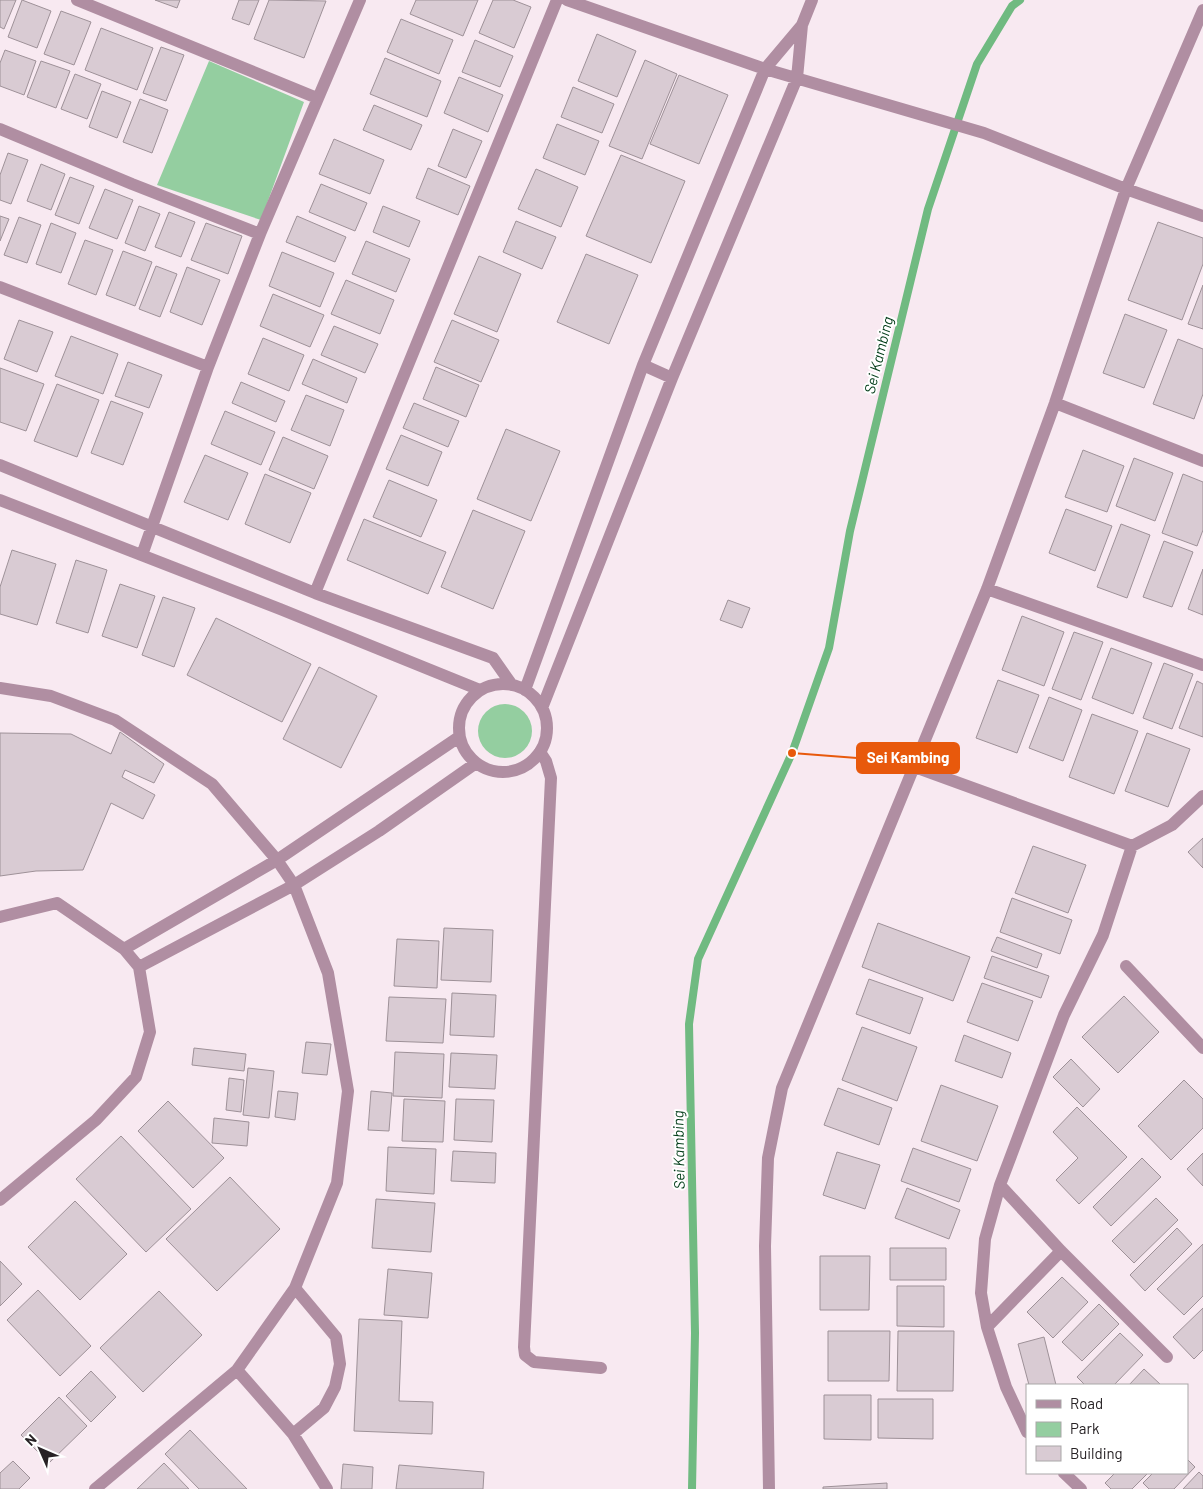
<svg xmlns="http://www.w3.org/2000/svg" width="1203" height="1489" font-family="Barlow,sans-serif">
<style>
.green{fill:#94cea0}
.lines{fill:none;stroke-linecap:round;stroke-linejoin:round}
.stream{stroke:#70ba81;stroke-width:8}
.building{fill:#d9cbd3;stroke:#9e9198}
.service{stroke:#b08ea2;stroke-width:12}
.minor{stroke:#b08ea2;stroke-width:12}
.labels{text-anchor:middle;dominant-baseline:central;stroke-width:4;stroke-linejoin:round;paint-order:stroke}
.water-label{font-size:15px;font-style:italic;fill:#003b17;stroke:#fff}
.leader{fill:none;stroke:#e8590c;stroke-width:2}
.callout-dot{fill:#e8590c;stroke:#fff;stroke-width:2}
.callout{fill:#e8590c;stroke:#e8590c;stroke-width:2}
.callout-label{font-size:15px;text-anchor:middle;font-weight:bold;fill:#fff}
</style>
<rect width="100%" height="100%" fill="#f8e9f1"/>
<path class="green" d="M209 61 304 102 261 220 157 185Z
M478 731a27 27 0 1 1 54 0a27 27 0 1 1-54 0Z"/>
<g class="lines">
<path class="stream" d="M692 1489 695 1333 689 1024 698 959 792 753 829 648 850 531 928 209 977 64 1012 6 1020 0"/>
</g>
<path class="building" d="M0 0H16L4 29 0 27Z
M22 0 51 11 37 48 8 37Z
M155 0H180L177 8Z
M239 0H259L249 25 232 19Z
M269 0 326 1 304 58 254 39Z
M416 0H478L463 36 410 14Z
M493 0H513L531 7 514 48 479 33Z
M61 11 91 22 74 65 44 54Z
M401 19 453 40 439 74 387 52Z
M101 28 153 48 137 90 85 70Z
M597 34 636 51 617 97 578 81Z
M475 40 513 56 500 87 462 72Z
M161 47 184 55 166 101 143 93Z
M5 50 36 61 24 95 0 86V63Z
M385 58 441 81 427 117 370 94Z
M645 60 677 74 642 159 609 146Z
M41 61 70 71 56 108 27 97Z
M75 74 101 84 87 119 61 109Z
M679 75 728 95 699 164 650 144Z
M459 77 503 95 488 132 444 113Z
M573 87 614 104 602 133 561 117Z
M102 91 131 102 117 138 89 127Z
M140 99 168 110 152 153 123 142Z
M374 105 422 125 411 150 363 130Z
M557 124 599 141 585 175 543 158Z
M453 129 482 141 466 178 438 166Z
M334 139 384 160 370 194 319 174Z
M8 153 28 160 11 204 0 200V175Z
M621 155 685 181 651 263 586 236Z
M41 164 65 174 51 210 27 201Z
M428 168 470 186 458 215 416 198Z
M536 169 578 187 561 227 518 209Z
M70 177 94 186 79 224 55 215Z
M321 184 367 203 355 231 309 212Z
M105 189 133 200 117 239 89 228Z
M139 206 160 214 145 251 125 243Z
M383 206 420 221 409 247 373 232Z
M169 212 195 222 181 257 155 247Z
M0 216 9 219 0 241Z
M297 216 346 237 335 262 286 242Z
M19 217 41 225 27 263 4 255Z
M516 221 556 237 542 269 503 252Z
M1158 222 1203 238V264L1182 320 1128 300Z
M51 223 76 233 61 273 36 264Z
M206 223 242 236 228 274 191 260Z
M85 240 113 250 96 295 68 284Z
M366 241 410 259 396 292 352 274Z
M123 251 152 262 135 306 106 295Z
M282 252 334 273 320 307 269 286Z
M586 254 638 275 609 344 557 322Z
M479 256 521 274 497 332 454 314Z
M156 266 177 274 160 317 139 309Z
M187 267 220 280 202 325 170 312Z
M346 280 394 300 380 334 331 314Z
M1203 285V329L1188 324Z
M273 294 324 315 310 347 260 326Z
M1125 314 1167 330 1144 388 1103 373Z
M19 320 53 332 37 372 4 359Z
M452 320 499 340 481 382 434 362Z
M334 326 378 344 365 373 321 355Z
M71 336 118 354 103 394 55 376Z
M263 338 304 355 289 391 248 374Z
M1178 339 1203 349V394L1194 419 1153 404Z
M313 359 357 378 347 403 302 384Z
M128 362 162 375 149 408 115 396Z
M436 367 479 385 466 417 423 399Z
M0 368 44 384 26 431 0 422Z
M241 382 285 401 276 422 232 403Z
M57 384 99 400 77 457 34 441Z
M306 395 344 410 330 446 291 430Z
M111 401 143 413 123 465 91 453Z
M414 403 459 421 448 447 403 428Z
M225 411 275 432 261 465 211 444Z
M506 429 560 451 531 521 477 499Z
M401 435 442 452 428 486 386 469Z
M283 437 328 456 314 489 269 470Z
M1083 450 1124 466 1107 512 1065 497Z
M205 455 248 473 228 520 184 502Z
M1134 458 1173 473 1155 521 1116 506Z
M265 474 311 493 290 543 245 524Z
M1183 474 1203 482V530L1197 546 1162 533Z
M389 480 437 500 421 537 373 517Z
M1066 509 1112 526 1095 571 1049 553Z
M473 510 525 531 493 609 441 587Z
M364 519 446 552 428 594 347 560Z
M1121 524 1150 535 1127 598 1097 587Z
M1164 541 1193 552 1172 607 1143 597Z
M12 550 56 564 37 625 0 614V587Z
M76 560 107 570 88 633 56 623Z
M1203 569V615L1188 609Z
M120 584 155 596 137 648 102 636Z
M163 597 195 608 174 667 142 655Z
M728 600 750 608 742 628 720 620Z
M1022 616 1064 632 1044 686 1002 670Z
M216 618 311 664 282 722 187 675Z
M1074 632 1103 642 1081 700 1052 689Z
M1111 648 1152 663 1133 714 1092 698Z
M1164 663 1193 674 1172 729 1143 718Z
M319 667 377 696 341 768 283 739Z
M998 680 1039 695 1017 753 976 738Z
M1197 681 1203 684V737L1179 728Z
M1049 697 1082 710 1063 761 1029 748Z
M1092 714 1138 731 1114 794 1069 777Z
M120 732 164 764 154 783 125 770 122 777 155 795 143 819 111 803 83 870 36 871 0 876V733L71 734 111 754Z
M1147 733 1190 749 1168 807 1125 791Z
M1203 838V868L1188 852Z
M1033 846 1086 865 1068 913 1015 893Z
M1012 898 1072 920 1060 954 1000 932Z
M878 923 970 957 953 1001 862 967Z
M444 928 493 930 491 982 441 980Z
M997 937 1042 954 1037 968 991 951Z
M397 939 439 941 437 988 394 986Z
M992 956 1049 976 1041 998 984 978Z
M869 979 923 998 910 1034 856 1014Z
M982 983 1033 1001 1018 1041 967 1022Z
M452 993 496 995 494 1037 450 1035Z
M1124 996 1159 1032 1118 1073 1082 1037Z
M389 997 446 999 443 1043 386 1041Z
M862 1027 917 1047 897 1101 842 1080Z
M964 1035 1011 1053 1002 1078 955 1061Z
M306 1042 331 1044 327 1075 302 1073Z
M194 1048 246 1054 244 1071 192 1065Z
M395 1052 444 1054 442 1098 393 1096Z
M451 1053 497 1055 495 1089 449 1087Z
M1071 1059 1100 1089 1083 1107 1053 1077Z
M248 1068 274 1071 269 1118 243 1115Z
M229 1078 244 1080 241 1112 226 1110Z
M1184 1080 1203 1099V1128L1171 1160 1138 1126Z
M941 1085 998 1106 977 1161 921 1141Z
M838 1088 892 1108 879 1145 824 1125Z
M278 1091 298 1093 295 1120 275 1117Z
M371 1091 392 1093 389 1131 368 1130Z
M404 1099 445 1101 443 1142 402 1141Z
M456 1099 494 1100 492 1142 454 1140Z
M168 1101 224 1158 193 1188 138 1131Z
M1077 1107 1127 1157 1079 1204 1056 1180 1078 1158 1053 1132Z
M214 1118 249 1122 247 1146 212 1143Z
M121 1136 191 1209 146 1252 76 1179Z
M388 1147 436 1149 434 1194 386 1191Z
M913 1148 971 1169 959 1202 901 1181Z
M453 1151 496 1153 495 1183 451 1181Z
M837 1152 880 1165 865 1209 823 1195Z
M1203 1153V1186L1187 1169Z
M1142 1158 1161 1177 1111 1226 1093 1207Z
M230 1177 280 1229 217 1291 166 1239Z
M907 1188 960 1210 949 1239 895 1218Z
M1156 1198 1178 1220 1134 1263 1112 1241Z
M376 1199 435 1203 431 1252 372 1248Z
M75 1201 127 1254 80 1300 28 1247Z
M1177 1228 1192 1244 1145 1291 1130 1275Z
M1203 1244V1296L1184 1315 1157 1289Z
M890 1248H946V1280H890Z
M820 1256H870L869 1310H820Z
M0 1261 22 1284 0 1306Z
M388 1269 432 1273 428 1318 384 1315Z
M1062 1277 1088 1302 1053 1338 1027 1312Z
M897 1286H944V1327L897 1326Z
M38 1290 91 1346 60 1376 7 1320Z
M159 1291 202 1335 143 1392 100 1348Z
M1099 1304 1119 1324 1082 1361 1062 1342Z
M1203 1308V1350L1194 1359 1173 1337Z
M359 1319 402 1321 399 1401 433 1402 432 1434 354 1431Z
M828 1331H890L889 1381H828Z
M898 1331H954L953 1391H897Z
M1120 1333 1143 1355 1114 1385H1085L1077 1377Z
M1044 1337 1056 1385H1029L1018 1344Z
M1144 1369 1161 1385H1129Z
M91 1371 116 1397 91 1422 66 1396Z
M824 1395H871V1440L824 1439Z
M59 1397 87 1426 49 1463 21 1435Z
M878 1399H933V1439L878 1438Z
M190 1430 247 1489H199L165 1454Z
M1187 1459 1195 1467 1174 1489H1149L1143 1483 1153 1473H1187Z
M13 1461 30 1478 19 1489H0V1473Z
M164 1463 189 1489H137Z
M343 1464 373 1467 372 1489H341Z
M399 1465 484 1472 483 1489H396Z
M1199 1472 1203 1476V1489H1183Z
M1115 1473H1148L1132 1489H1111L1105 1483Z
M887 1483V1489H823V1487Z"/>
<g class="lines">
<path class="service" d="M540 752 546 761 551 778 524 1347 525 1355 534 1362 601 1368"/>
<path class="minor" d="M77 0 317 98
M567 0 765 69 984 133 1126 189 1203 216
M0 129 132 184 260 234
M0 287 208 367
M643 365 672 378
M1055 403 1203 461
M0 465 315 593 493 658 512 685
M0 500 280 609 480 690
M142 555 208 367 260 234 360 0
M987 589 1203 665
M315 593 557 0
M459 728a44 44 0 1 1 88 0a44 44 0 1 1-88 0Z
M0 688 51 696 115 720 212 784 277 860 294 885 328 973 348 1091 337 1183 295 1288 237 1370 95 1489
M525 690 643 365 765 69 802 25
M542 708 672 378 797 78 802 25 812 0
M915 767 1132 846 1172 825 1203 796
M0 917 57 903 124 949 139 967 150 1032 136 1077 96 1120 0 1200
M124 949 277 860 459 737
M1126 966 1203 1048
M139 967 294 885 379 831 476 763
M1000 1185 1061 1251 1167 1357
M987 1327 1061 1251
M237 1370 293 1434 327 1489
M1027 1432 1006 1387 987 1327 981 1293 985 1239 1000 1185 1064 1015 1103 935 1132 846
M293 1434 324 1408 335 1387 340 1364 336 1337 295 1288
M1064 1473 1081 1489
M769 1489 765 1246 768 1158 782 1088 987 589 1055 403 1126 189 1203 10"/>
</g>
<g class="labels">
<g class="water-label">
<text transform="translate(878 355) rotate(-76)">Sei Kambing</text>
<text transform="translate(678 1150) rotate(-91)">Sei Kambing</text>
</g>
</g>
<path class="leader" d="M792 753L857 758"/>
<circle class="callout-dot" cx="792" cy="753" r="5"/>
<rect class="callout" x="857" y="743" width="102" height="30" rx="5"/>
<g class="callout-label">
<text x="908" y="763">Sei Kambing</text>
</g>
<rect x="1026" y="1384" width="162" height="90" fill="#ffffff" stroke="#a9a7a8"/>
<rect x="1036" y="1400" width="25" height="8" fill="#b08ea2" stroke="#a9a7a8"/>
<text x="1070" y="1409" font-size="15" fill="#272225">Road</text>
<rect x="1036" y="1422" width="25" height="15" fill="#94cea0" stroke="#a9a7a8"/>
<text x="1070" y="1434" font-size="15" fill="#272225">Park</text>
<rect x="1036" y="1446" width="25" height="15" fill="#d9cbd3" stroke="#a9a7a8"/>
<text x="1070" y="1459" font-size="15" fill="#272225">Building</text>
<g transform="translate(40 1449) rotate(315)" stroke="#ffffff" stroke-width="4" paint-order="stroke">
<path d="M0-4L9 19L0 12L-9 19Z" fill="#272225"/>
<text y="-8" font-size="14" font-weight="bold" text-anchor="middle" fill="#272225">N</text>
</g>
</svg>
